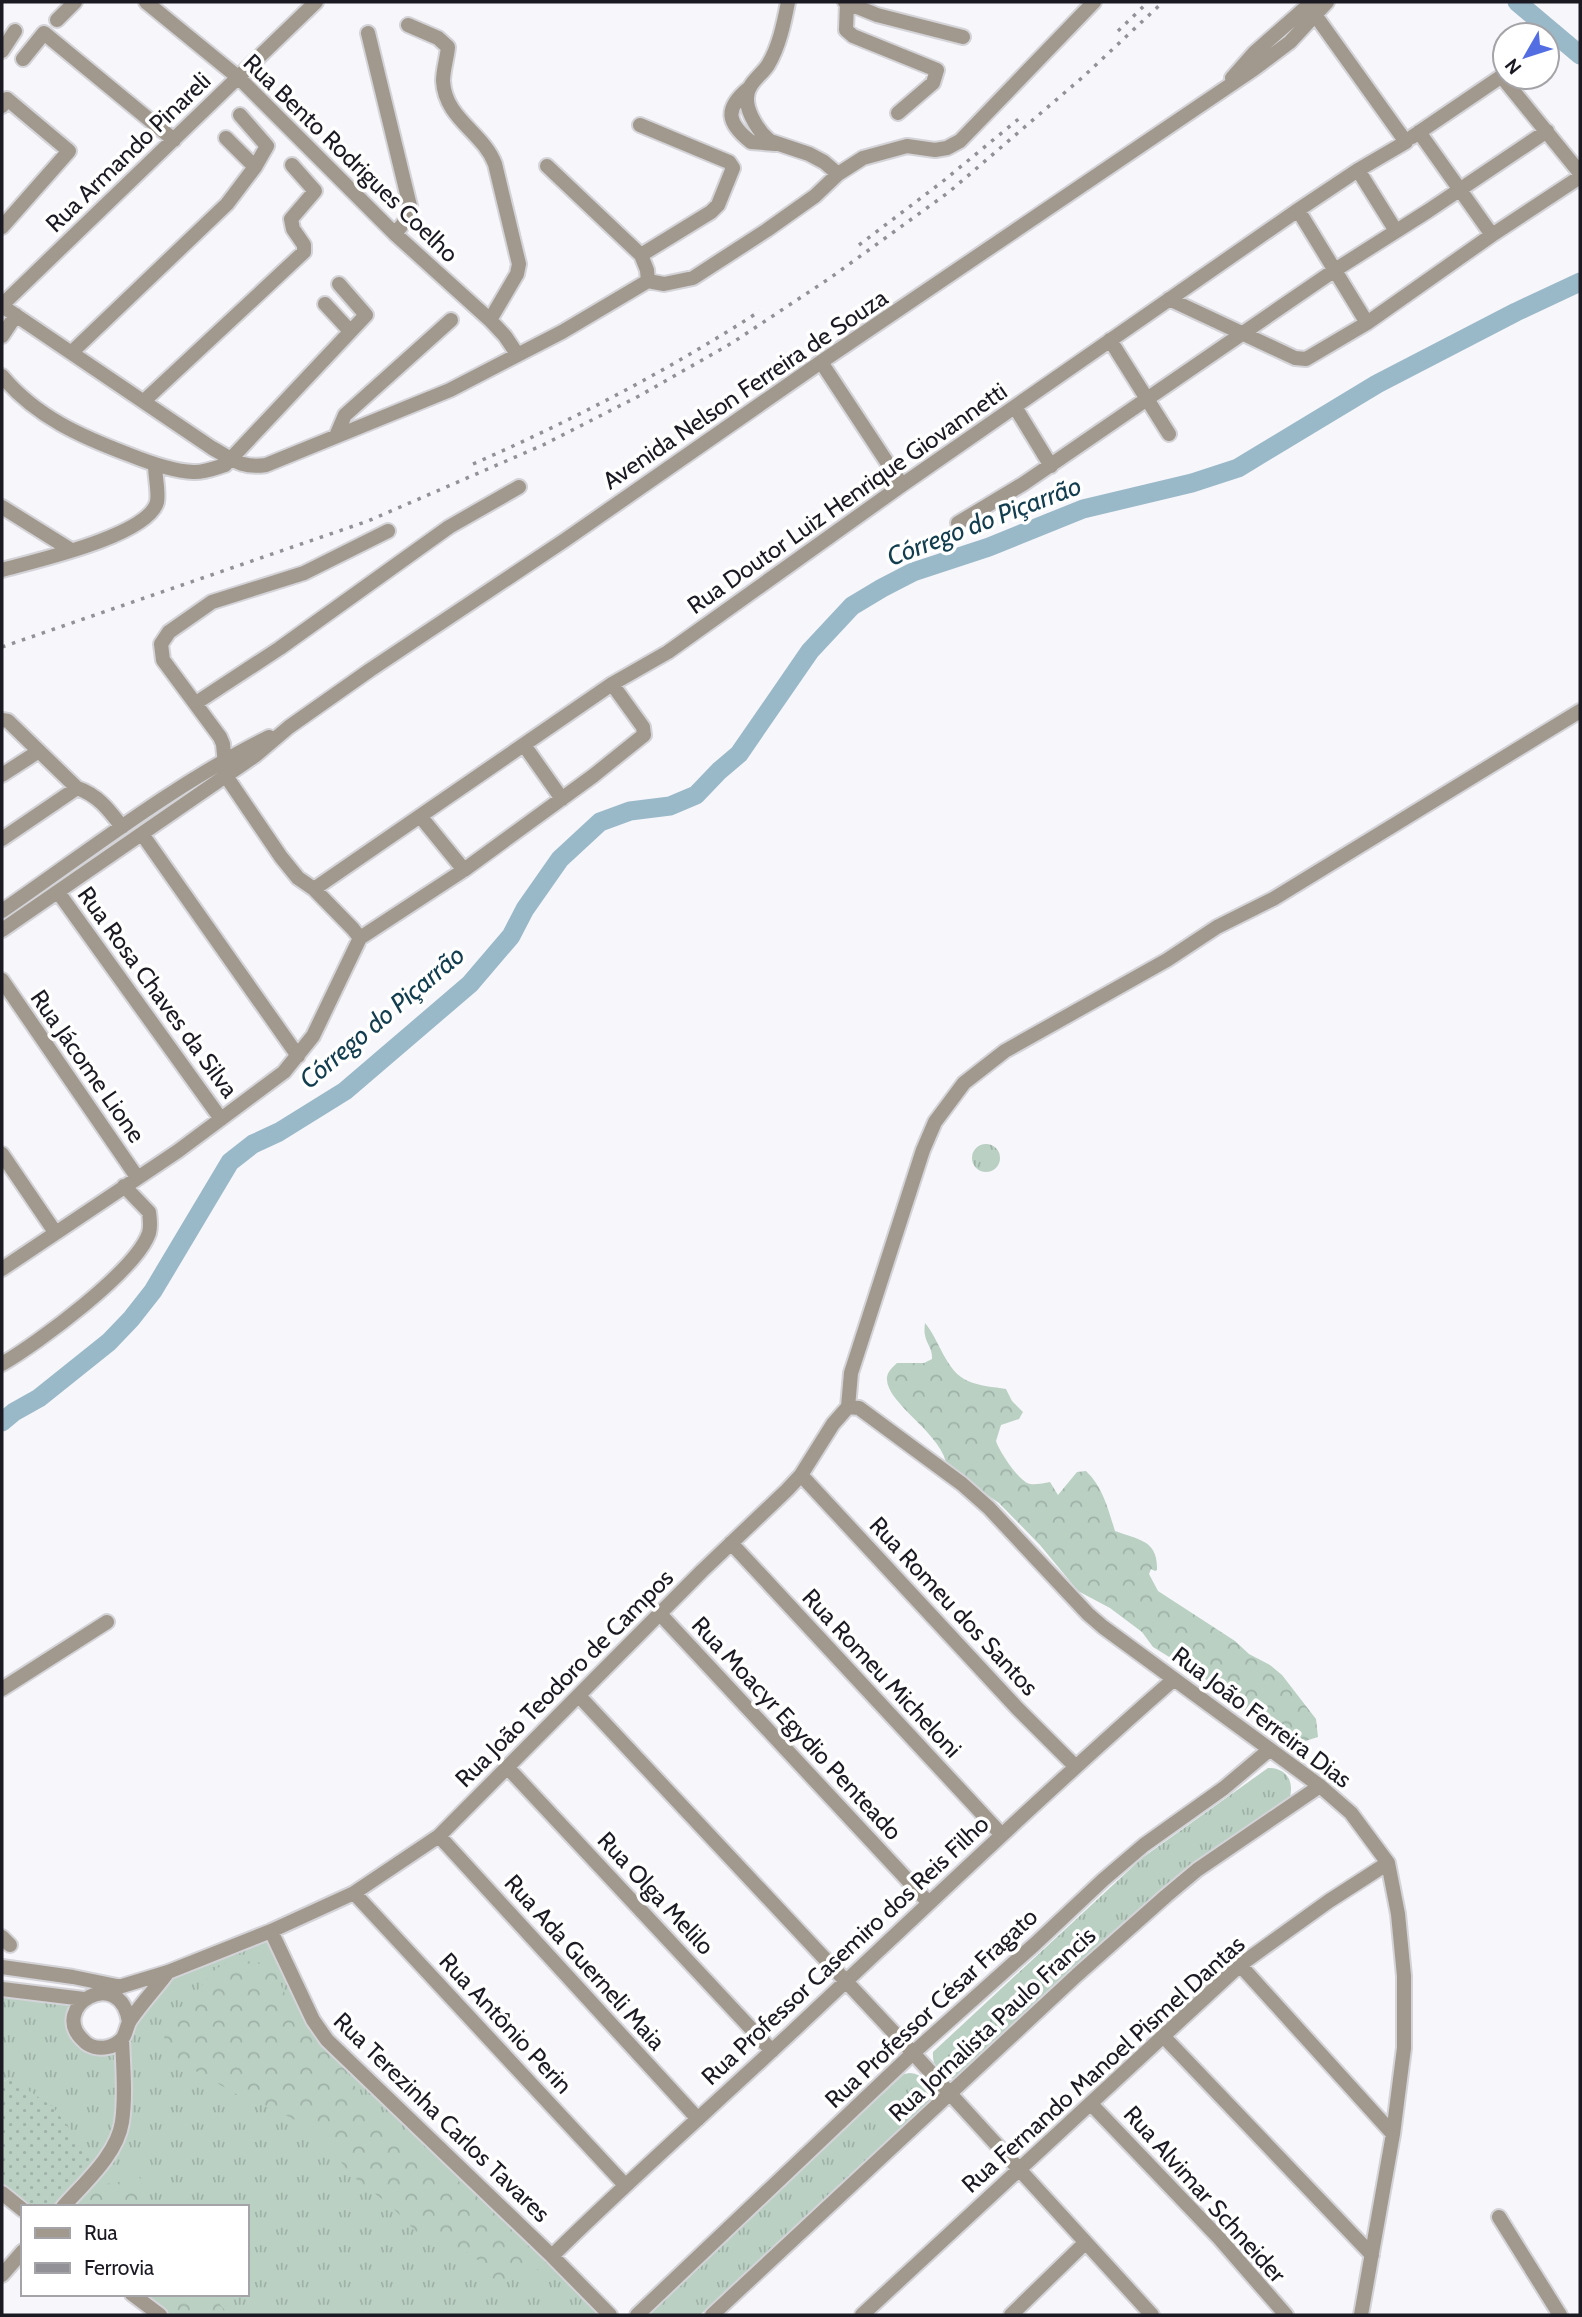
<svg xmlns="http://www.w3.org/2000/svg" width="1582" height="2317" font-family="Cabin,sans-serif">
<style>
.grass{fill:url(#grass-tufts)}
.forest{fill:url(#forest-crowns)}
.park{fill:url(#park-dots)}
.lines{fill:none;stroke-linecap:round;stroke-linejoin:round}
.river{stroke:#9ab9c8;stroke-width:19}
.minor-casing{stroke:#d3d3d8;stroke-width:18}
.minor{stroke:#a1998e;stroke-width:14}
.rail{stroke:#929198;stroke-width:3.5;stroke-dasharray:3.5 7;stroke-linecap:butt}
.labels{text-anchor:middle;dominant-baseline:central;stroke-width:7;stroke-linejoin:round;paint-order:stroke}
.street-label{font-size:24px;fill:#1b1a23;stroke:#fff}
.water-label{font-size:26px;font-style:italic;fill:#113d4f;stroke:#fff}
</style>
<defs>
<pattern id="grass-tufts" width="24" height="20" patternUnits="userSpaceOnUse" patternTransform="scale(1.75)"><rect width="24" height="20" fill="#bad0c3"/><path d="M3 7l-1-3M5 7V3M7 7l1-3M15 17l-1-3M17 17v-4M19 17l1-3" fill="none" stroke="#9fb2a7"/></pattern>
<pattern id="forest-crowns" width="20" height="18" patternUnits="userSpaceOnUse" patternTransform="scale(1.75)"><rect width="20" height="18" fill="#bad0c3"/><path d="M2 6a3 3 0 1 1 6 0M12 15a3 3 0 1 1 6 0" fill="none" stroke="#9fb2a7"/></pattern>
<pattern id="park-dots" width="8" height="8" patternUnits="userSpaceOnUse" patternTransform="scale(1.75)"><rect width="8" height="8" fill="#bad0c3"/><path d="M2 2h.1M6 6h.1" fill="none" stroke="#9fb2a7" stroke-width="1.8" stroke-linecap="round"/></pattern>
</defs>
<rect width="100%" height="100%" fill="#f6f6fb"/>
<path class="grass" d="M972 1158a14 14 0 1 1 28 0a14 14 0 1 1-28 0Z
M1268 1768C1286 1768 1294 1780 1290 1797L1162 1888 958 2079C941 2079 932 2068 933 2052L1142 1858Z
M271 1931 313 2020 610 2315H163L135 2294H247V2207H67L10 2078 2 2082V1989L78 2006 81 2039 115 2045 121 2118 122 2039 168 1972Z
M910 2073C927 2075 935 2088 928 2104L700 2315H645L904 2074Z"/>
<path class="forest" d="M925 1323C939 1339 946 1372 968 1381 979 1386 994 1387 1006 1389L1012 1401 1023 1412 1019 1419 1001 1425 996 1441C999 1451 1017 1478 1027 1483 1033 1486 1043 1483 1050 1482L1058 1495 1077 1472 1086 1471C1103 1487 1108 1509 1115 1531 1139 1540 1158 1540 1157 1570L1155 1571 1151 1569 1149 1574 1158 1591 1235 1641 1249 1654 1270 1665 1282 1675 1316 1719 1318 1737 1302 1742 1286 1735 1241 1708 1215 1685 1153 1647 1142 1632 1110 1608 1078 1591 1040 1545 999 1503 947 1468C945 1434 884 1403 887 1377 888 1371 893 1367 897 1363H924L932 1359C933 1345 922 1343 925 1323Z
M235 1960 265 1963 275 1972 292 2009 307 2026 316 2043 347 2070 363 2104 389 2137 411 2148 498 2209 552 2266 535 2270 516 2279 502 2281 492 2278 486 2274 479 2261 469 2253 417 2233 391 2206 351 2175 317 2131 271 2108 238 2095 166 2054 164 2035 168 2018 190 1999 215 1970 223 1964Z
M132 2172H137L153 2207H74L90 2191 104 2184 119 2182Z
M146 2294H211L229 2315H174Z"/>
<path class="park" d="M10 2078 53 2107 98 2167 63 2207H23L2 2193V2082Z"/>
<g class="lines">
<path class="river" d="M1517 2 1580 55
M2 1422 14 1412 39 1398 109 1342 131 1319 153 1291 230 1162 253 1144 279 1132 345 1091 470 984 511 936 525 909 560 859 600 822 630 811 670 806 696 795 719 771 739 754 810 651 852 606 882 588 913 572 989 547 1083 509 1192 483 1238 468 1377 384 1516 312 1580 282"/>
<g class="minor-casing">
<path id="minor" d="M146 2 239 78 395 234 490 320 505 336 517 354
M788 2C784 23 779 47 768 65 763 73 754 79 750 87 740 104 757 130 770 141L809 154 824 162 838 174
M845 2 877 15 963 37
M847 3 846 30 853 36 937 70 933 83 898 113
M57 20 75 2
M408 25 438 38 448 47C447 58 443 70 443 81 445 119 483 132 495 164L519 264 517 274 490 320
M368 33 410 206V215L395 234
M2 51 15 31
M23 59 44 33 174 140
M1502 77 1580 173
M1232 78 1254 53 1312 2
M748 89C724 109 727 123 751 142L775 144
M2 106 7 99 69 151 2 227
M640 125 724 160 729 162 733 168 718 205 711 212 641 255
M1419 132 1492 235
M1412 137 1505 74
M226 138 255 167
M547 166 641 255 647 270 648 281
M1358 170 1396 231
M1298 210 1367 323
M648 281 664 284 693 278 767 230 815 196 838 174 863 158 907 146 935 150 947 148 960 141 1094 2
M1169 299 1295 358 1306 359 1367 323 1492 235 1580 177
M325 304 350 331
M2 305 316 2
M2 306 212 448C232 459 242 469 266 465L450 390 562 332 648 281
M2 336 16 315
M1110 340 1169 434
M72 352 227 204 255 167 267 146 240 115
M821 362 902 485
M2 376C36 417 82 437 130 455 150 463 172 471 193 472 203 473 215 468 225 465L366 315 339 284
M144 401 304 252V245L293 229 291 219 315 191 292 165
M1015 407 1051 466
M336 436 345 415 451 320
M2 507 71 550
M958 523 1023 484 1335 270 1428 211 1547 131
M2 570C34 561 148 536 157 502 159 492 155 476 155 465
M196 703 280 648 449 527 519 487
M2 720 8 721 77 788C98 795 109 810 122 827
M524 745 562 799
M2 775 39 751
M420 816 464 870
M142 834 298 1056
M2 839 77 788
M314 889 612 684 668 652 902 485 1298 210 1358 170 1406 142 1308 5
M58 892 221 1119
M2 911C89 851 174 784 269 737
M2 930 256 755 289 727 370 670 565 540 821 362 1254 69 1290 42 1327 2
M360 938 353 929 314 889 298 878 281 857 226 776 223 744 220 737 163 660 161 644 169 632 212 602 304 573 388 531
M2 980 137 1177
M2 1154 55 1232
M2 1269 178 1151 284 1072 313 1036 360 938 464 870 593 776 644 735 643 727 612 684
M2 1364C38 1343 136 1271 149 1233 151 1226 150 1219 149 1212L124 1186
M848 1407 859 1408 962 1484 989 1508 1088 1614 1103 1627 1320 1786 1351 1813 1388 1863 1398 1914 1404 1976V2048L1393 2134 1361 2315
M848 1407 851 1373 923 1150 935 1122 964 1083 1005 1051 1167 960 1217 927 1273 899 1580 711
M801 1475 1017 1708 1075 1766
M731 1543 1001 1834
M660 1614 929 1903
M2 1689 107 1622
M579 1696 913 2053 1152 2315
M507 1767 772 2051
M439 1836 698 2119
M354 1893 625 2185
M271 1931 313 2020 327 2040 552 2256 610 2315
M2 1937 10 1945
M1240 1965 1393 2134
M2 1967 73 1977 117 1986
M2 1989 84 1999
M99 1993 168 1972 271 1931 354 1893 439 1836 702 1571 787 1490 801 1475 833 1424 848 1407
M129 2022C120 1964 48 2007 83 2040 89 2047 99 2049 108 2047 113 2046 118 2043 122 2039 127 2033 126 2025 131 2019 142 2003 156 1988 168 1972
M1164 2037 1372 2255
M1091 2104 1219 2238 1286 2315
M2 2193 23 2210
M63 2207C84 2183 117 2155 122 2122 126 2095 123 2066 122 2039
M1499 2217 1560 2315
M552 2256C630 2179 712 2107 792 2032 918 1914 1043 1794 1173 1680
M2 2275 23 2251
M132 2294 160 2315
M637 2315 913 2053 1035 1944 1103 1880 1144 1845 1224 1788 1269 1750
M712 2315 1077 1975 1166 1896 1197 1870 1320 1786
M862 2315 1240 1965 1329 1901 1388 1863
M1011 2315 1085 2243"/>
</g>
<use href="#minor" class="minor"/>
<path class="rail" d="M1118 31 1148 2
M859 245 942 182 1021 117
M473 464C573 420 669 370 760 311
M2 647 368 521 543 445 639 396 732 343 830 278 949 192 1084 76 1163 2"/>
</g>
<g class="labels">
<g class="street-label">
<text transform="translate(128 152) rotate(-44)">Rua Armando Pinareli</text>
<text transform="translate(351 158) rotate(44)">Rua Bento Rodrigues Coelho</text>
<text transform="translate(745 389) rotate(-34)">Avenida Nelson Ferreira de Souza</text>
<text transform="translate(847 498) rotate(-35)">Rua Doutor Luiz Henrique Giovannetti</text>
<text transform="translate(158 992) rotate(54)">Rua Rosa Chaves da Silva</text>
<text transform="translate(88 1066) rotate(55)">Rua Jácome Lione</text>
<text transform="translate(954 1606) rotate(47)">Rua Romeu dos Santos</text>
<text transform="translate(882 1673) rotate(47)">Rua Romeu Micheloni</text>
<text transform="translate(564 1678) rotate(-45)">Rua João Teodoro de Campos</text>
<text transform="translate(1262 1717) rotate(37)">Rua João Ferreira Dias</text>
<text transform="translate(797 1728) rotate(47)">Rua Moacyr Egydio Penteado</text>
<text transform="translate(656 1893) rotate(47)">Rua Olga Melilo</text>
<text transform="translate(845 1950) rotate(-43)">Rua Professor Casemiro dos Reis Filho</text>
<text transform="translate(585 1962) rotate(48)">Rua Ada Guerneli Maia</text>
<text transform="translate(931 2008) rotate(-43)">Rua Professor César Fragato</text>
<text transform="translate(506 2023) rotate(47)">Rua Antônio Perin</text>
<text transform="translate(992 2024) rotate(-43)">Rua Jornalista Paulo Francis</text>
<text transform="translate(1103 2064) rotate(-42)">Rua Fernando Manoel Pismel Dantas</text>
<text transform="translate(442 2117) rotate(44)">Rua Terezinha Carlos Tavares</text>
<text transform="translate(1205 2194) rotate(48)">Rua Alvimar Schneider</text>
</g>
<g class="water-label">
<text transform="translate(984 521) rotate(-21)">Córrego do Piçarrão</text>
<text transform="translate(382 1017) rotate(-40)">Córrego do Piçarrão</text>
</g>
</g>
<rect width="1582" height="2317" fill="none" stroke="#1b1a23" stroke-width="7"/>
<rect x="21" y="2205" width="228" height="91" fill="#ffffff" stroke="#a4a3a7" stroke-width="2"/>
<rect x="35" y="2228" width="35" height="10" fill="#a1998e" stroke="#a4a3a7" stroke-width="2"/>
<text x="84" y="2240" font-size="21" fill="#1b1a23">Rua</text>
<rect x="35" y="2263" width="35" height="10" fill="#929198" stroke="#a4a3a7" stroke-width="2"/>
<text x="84" y="2275" font-size="21" fill="#1b1a23">Ferrovia</text>
<g transform="translate(1526 56) rotate(231)"><circle r="33" fill="#ffffff" stroke="#a4a3a7" stroke-width="2"/>
<path d="M0-5L12 26L0 18L-12 26Z" fill="#536ee3"/>
<text y="-10" font-size="19" font-weight="bold" text-anchor="middle" fill="#1b1a23">N</text>
</g>
</svg>
